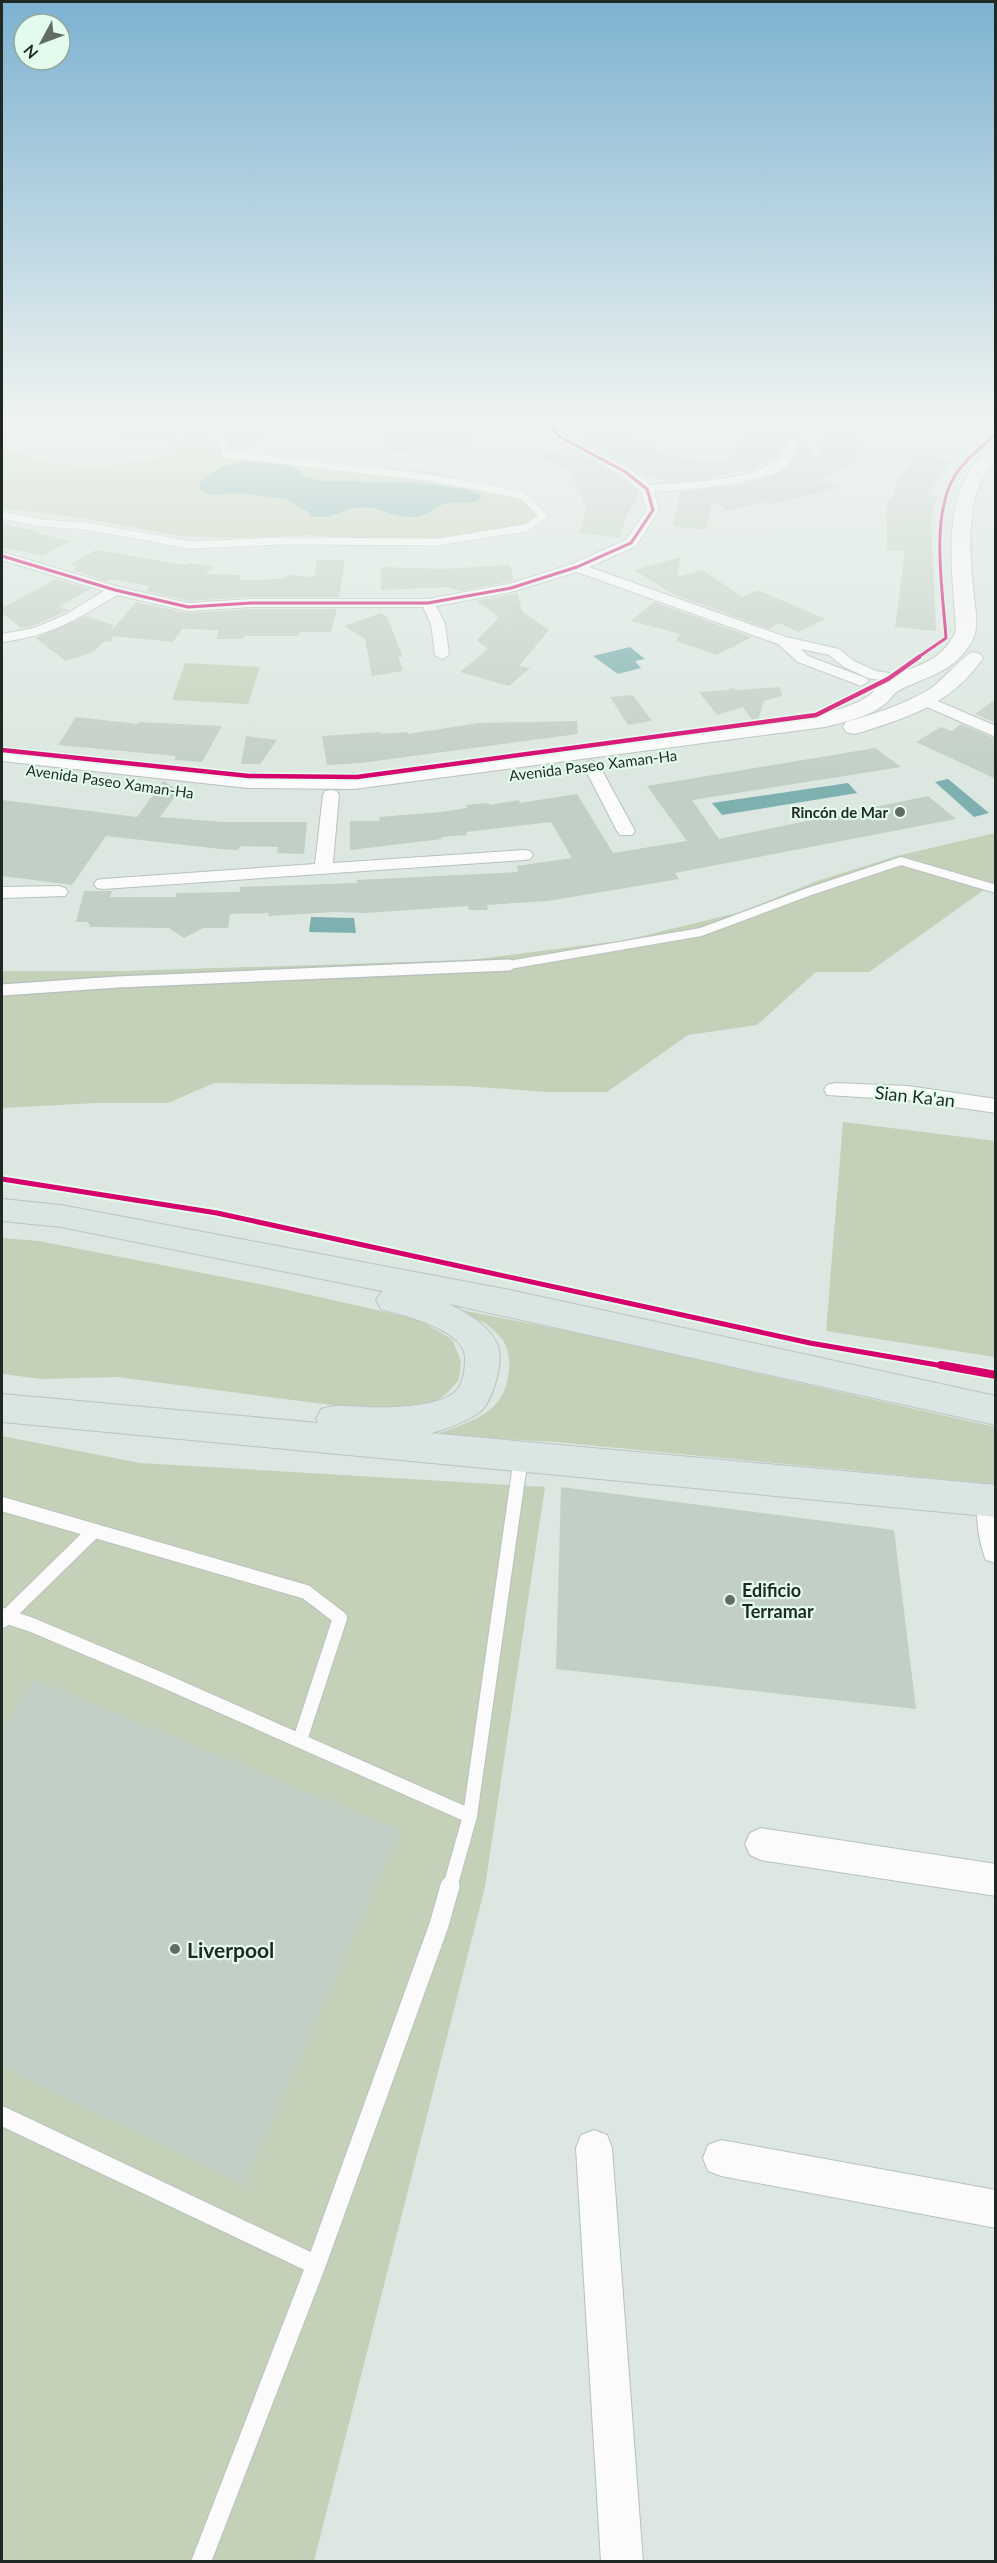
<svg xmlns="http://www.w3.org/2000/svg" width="997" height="2563" font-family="Lato,sans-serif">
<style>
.green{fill:#c4d1b8}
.water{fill:#7db0af}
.building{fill:#c2cfc4}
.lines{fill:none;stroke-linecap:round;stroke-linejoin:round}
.lane-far4-casing{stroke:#b7c2bc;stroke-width:8}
.lane-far3-casing{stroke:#b7c2bc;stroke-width:10}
.lane-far2-casing{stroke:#b7c2bc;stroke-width:14}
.lane-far1-casing{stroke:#b7c2bc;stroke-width:16}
.lane-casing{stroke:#b7c2bc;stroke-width:21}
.street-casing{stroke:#b7c2bc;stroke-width:2}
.secondary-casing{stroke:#b7c2bc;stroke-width:2}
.highway-casing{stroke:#bdc3c0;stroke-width:2}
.lane-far4{stroke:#fafbfa;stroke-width:7}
.lane-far3{stroke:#fafbfa;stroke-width:8}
.lane-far2{stroke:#fafbfa;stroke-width:11}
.lane-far1{stroke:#fafbfa;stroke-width:14}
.lane{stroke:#fafbfa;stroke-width:19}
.street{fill:#fafbfa;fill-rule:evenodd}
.secondary{fill:#fafbfa;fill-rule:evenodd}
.highway{fill:#d9e6e3;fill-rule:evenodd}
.cycleway-far3-casing{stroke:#e2fbec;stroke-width:5}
.cycleway-far2-casing{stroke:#e2fbec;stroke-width:8}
.cycleway-far1-casing{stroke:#e2fbec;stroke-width:9}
.cycleway-casing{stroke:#e2fbec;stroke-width:11}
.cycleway-far3{stroke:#d6006c;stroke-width:3}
.cycleway-far2{stroke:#d6006c;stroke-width:4.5}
.cycleway-far1{stroke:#d6006c;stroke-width:5}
.cycleway{stroke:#d6006c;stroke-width:8}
.poi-dot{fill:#616c65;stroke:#e2fbec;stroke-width:2}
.labels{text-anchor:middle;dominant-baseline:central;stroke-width:4.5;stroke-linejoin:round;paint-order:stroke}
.far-street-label{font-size:15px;fill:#1f2923;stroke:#e2fbec}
.far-poi-label{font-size:15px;font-weight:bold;fill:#1f2923;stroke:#e2fbec;text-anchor:end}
.street-label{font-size:18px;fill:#1f2923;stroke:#e2fbec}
.poi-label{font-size:18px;font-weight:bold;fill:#1f2923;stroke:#e2fbec;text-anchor:start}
.near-poi-label{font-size:21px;font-weight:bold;fill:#1f2923;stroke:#e2fbec;text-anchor:start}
</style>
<rect width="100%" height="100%" fill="#dbe7e0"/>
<path class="green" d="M215 420H303L227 451 313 462 428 471 486 485 534 504 540 520 503 533 452 539 377 540 309 535 245 538 180 536 83 518 2 508V447L41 461 96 468 170 456 171 441Z
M185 663 260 667 248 704 172 700Z
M995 833V885L988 887 869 972H816L757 1025 688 1035 607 1092H548L464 1086 214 1083 168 1103H96L2 1108V971H124L471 960 626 940 741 912 817 881 897 856Z
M843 1122 995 1141V1357L826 1331Z
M2 1238 39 1241 279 1288 417 1319 452 1339 461 1361 459 1380 445 1395 430 1404 408 1407 354 1408 117 1377 42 1379 2 1374Z
M461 1310 573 1332 995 1427V1484L555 1442 436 1435C472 1420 505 1415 509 1370 510 1360 508 1347 502 1339 498 1334 490 1327 485 1323 477 1318 466 1318 461 1310Z
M2 1436 140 1463 545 1487 485 1887 314 2561H2Z"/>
<path class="water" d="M244 462C262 463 294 459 304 477L322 481 404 482 434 485 470 490 482 496 477 502C467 504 458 501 449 503 434 505 428 518 410 517 392 517 373 504 355 508 336 512 331 520 310 516L307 511 285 499 240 493 210 495 199 489 200 481 224 466Z
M630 647 645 659 635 661 641 668 618 674 593 656Z
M948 779 989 813 974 817 935 782Z
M848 783 857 793 722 815 712 803Z
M311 917 354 918 356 933 309 932Z"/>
<path class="building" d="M105 420H196L164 441 104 434Z
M374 420H401L385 425 386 429 393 432 438 425 446 420H466L468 443 384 454 385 432Z
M610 425 664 453 673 457 695 459 696 462H723L749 427 795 425 817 458 827 430H832L834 426 853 428 852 433H857L853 446 865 448 855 463 817 480 843 487 769 505 763 502 728 511 713 502 705 530 673 526 680 492 746 484 780 473 795 459 800 442 798 437 787 436 778 457 749 470 699 479 677 481 649 477 647 480 629 466 585 443 594 441 573 429Z
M568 448 619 476 639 492 626 518 619 538 580 533 586 508 569 470 537 457Z
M917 455 953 460 927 495 937 496 931 517 936 631 895 627 905 551 887 550V499L891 500 899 477Z
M2 524 40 532 38 533 70 541 43 556 2 547Z
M96 550 185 565 188 563 214 567 205 574 241 575 240 580 284 579 286 575 314 577 317 560H345L339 597H251L188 601 146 591 149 586 110 579 106 581 72 570 78 567 70 565Z
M681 557 677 577 703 570 742 597 757 590 826 619 798 632 779 623 769 629 673 594 634 570Z
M510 565 514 580 508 582 461 591 446 587 381 590V567L442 569Z
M56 579 90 589 59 607 69 610 33 626 21 628 2 613V608Z
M517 593 522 611 549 630 519 666 530 668 509 686 460 672 488 649 477 640 499 617 476 601Z
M136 602 188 613 251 609H337L331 632H300L299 636H244L243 639H216L219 630 182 629 173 642 112 636V641L104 642 93 652 66 661 35 638 86 616 113 625 112 630Z
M654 602 752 637 717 655 676 641 680 634 631 621Z
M381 613 387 617 403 657 398 656 403 671 372 676 365 639 344 626Z
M728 687 737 690 780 687 782 696 764 701 758 720 753 721 743 707 717 715 699 692 730 690Z
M633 695 638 702 652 721 628 725 610 697Z
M996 699V723L975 714Z
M76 717 138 724 139 722 222 726 202 762 174 760 176 756 58 745Z
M577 721 578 734 361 763 327 765 322 736 380 732 381 734 408 732V734L479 723Z
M961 724 996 739V779L916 742 941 727 952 731Z
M246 736 277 740 260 764H241Z
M875 748 901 767 692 800 719 839 928 796 956 819 675 873 679 879 548 901 487 905 488 910H469L468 906 365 913 334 912 268 916 269 913 230 914 228 928H203L184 938 169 928 90 927 88 922H76L84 891H112L110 897H176V893L240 892V887L357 883V880L518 872 517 866 572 858 551 822 466 832 467 835 441 837 442 839 350 850V821H380L379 817 441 812 467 808 466 805 489 803 490 805 519 800 520 803 577 794 613 853 687 841 647 786Z
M163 781 179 791 160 817 223 822H307L304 854 277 853 278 847 240 846 238 850 221 849 106 836 72 885 2 876V800L137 817Z
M561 1487 894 1530 916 1709 556 1669Z
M34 1679 401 1830 244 2187 2 2067V1728Z"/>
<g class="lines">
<g class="lane-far4-casing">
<path id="lane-far4" d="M2 515 41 523 86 526 190 545 283 541 438 542 526 528 543 516 523 496 482 487 425 477 225 454 223 441 209 434 235 420"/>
</g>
<g class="lane-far3-casing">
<path id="lane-far3" d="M475 966 509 965 701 932 808 892 901 861 996 889"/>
</g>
<g class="lane-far2-casing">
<path id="lane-far2" d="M2 990 118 982 509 965"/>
</g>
<g class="lane-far1-casing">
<path id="lane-far1" d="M2 1504 306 1592 340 1618 300 1740
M2 1615 32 1625 160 1679 470 1816
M2 1621 94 1531
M450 1887 470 1816 521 1457"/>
</g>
<g class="lane-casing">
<path id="lane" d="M2 2116 316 2265
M201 2562 316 2265 439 1925 450 1886"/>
</g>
<g class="street-casing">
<path id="street" d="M414 420H444L438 423 393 430 387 427 389 425Z
M539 420H552L564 435 628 468 650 485C692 481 742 483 780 459L788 438H796L798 441C796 448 795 457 790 463 769 486 685 489 654 492L659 510 636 546 589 567 786 637 839 649 854 661 876 671 915 677 918 680 915 683 910 685 868 678 844 667 829 655 801 649 808 656 866 678 869 681 861 686 856 684 798 662 778 644 577 572 511 592 436 606 445 624 449 655 442 659 435 655 431 624 423 607H251L188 611 117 595C76 620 50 636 2 642V634L34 628 65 615 104 591 2 560V552L119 587 188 603 251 599H428L509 584 572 564 626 540 647 510 641 491 620 474 556 439Z
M926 696 996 726V737L920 704 918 701Z
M591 760 599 765 635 831 632 835H620L617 831 583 765Z
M331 790 337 791 339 795 333 863 524 850 530 851 533 855 530 859 524 860 103 889 97 888 94 884 97 880 103 879 315 864 323 795 325 791Z
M59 886 65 888 68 892 65 896 2 898V887Z
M835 1083 908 1086 996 1099V1113L908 1100 827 1095 824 1090 827 1085Z
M990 1488 996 1490V1563L986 1560C979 1545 973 1506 980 1492Z
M761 1828 996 1864V1896L761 1860 750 1855 745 1844 750 1833Z
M594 2130 607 2135 612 2148 643 2562H601L576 2148 581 2135Z
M721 2140 996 2190V2228L721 2176 708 2171 703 2158 708 2145Z"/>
</g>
<g class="secondary-casing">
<path id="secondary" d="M996 446V461C962 495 970 553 974 597 975 607 978 623 975 633 973 641 967 650 961 656 944 675 919 679 898 691 892 695 890 700 885 704 869 717 844 722 825 727L354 789 248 788 2 761V747L248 774 354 775 823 714C838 709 858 705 871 694 874 691 876 687 880 684 909 664 939 668 956 631 954 577 938 500 981 457 986 452 989 448 996 446Z
M973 652 980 654 983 658C952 703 912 716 862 732L854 734 846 732 843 727 846 722C874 714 903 705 928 690 942 682 964 654 973 652Z"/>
</g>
<g class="highway-casing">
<path id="highway" d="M2 1199 61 1205 510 1290 996 1396V1425L449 1304C468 1314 490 1325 498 1346 504 1361 493 1400 481 1411 472 1419 441 1432 430 1433L996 1485V1517L2 1422V1394L318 1423 316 1419 321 1409C336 1404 347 1406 362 1407 385 1408 439 1408 456 1391 464 1383 465 1368 465 1357 464 1329 402 1315 381 1309L376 1300 382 1291 61 1227 2 1221Z"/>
</g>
<use href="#lane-far4" class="lane-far4"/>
<use href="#lane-far3" class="lane-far3"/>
<use href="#lane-far2" class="lane-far2"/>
<use href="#lane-far1" class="lane-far1"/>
<use href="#lane" class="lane"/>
<use href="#street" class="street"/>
<use href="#secondary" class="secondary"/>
<use href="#highway" class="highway"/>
<g class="cycleway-far3-casing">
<path id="cycleway-far3" d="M2 556 115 590 188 607 251 603H428L511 588 577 567 631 543 653 510 647 489 624 471 560 437 545 420
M917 658 946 638C943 592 930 518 954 477 965 460 981 447 996 434"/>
</g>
<g class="cycleway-far2-casing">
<path id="cycleway-far2" d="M2 750 249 776 357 777 816 715 888 679 919 657"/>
</g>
<g class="cycleway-far1-casing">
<path id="cycleway-far1" d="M2 1179 217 1213 810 1343 949 1367"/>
</g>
<g class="cycleway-casing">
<path id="cycleway" d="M941 1365 996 1375"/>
</g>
<use href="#cycleway-far3" class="cycleway-far3"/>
<use href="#cycleway-far2" class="cycleway-far2"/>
<use href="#cycleway-far1" class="cycleway-far1"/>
<use href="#cycleway" class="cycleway"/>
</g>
<linearGradient id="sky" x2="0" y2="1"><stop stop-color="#7db2d1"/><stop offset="0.54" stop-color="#eff4f1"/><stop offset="1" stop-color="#eff4f1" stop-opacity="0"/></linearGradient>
<rect width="997" height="779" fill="url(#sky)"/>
<g class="poi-dot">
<circle cx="900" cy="812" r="6"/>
<circle cx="730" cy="1600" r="6"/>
<circle cx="175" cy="1949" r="6"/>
</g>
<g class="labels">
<g class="far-street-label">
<text transform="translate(593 765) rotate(-7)">Avenida Paseo Xaman-Ha</text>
<text transform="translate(110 781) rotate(8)">Avenida Paseo Xaman-Ha</text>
</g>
<g class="far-poi-label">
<text x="888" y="812">Rincón de Mar</text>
</g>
<g class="street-label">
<text transform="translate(915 1096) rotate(6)">Sian Ka'an</text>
</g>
<g class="poi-label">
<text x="742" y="1590">Edificio<tspan x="742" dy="21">Terramar</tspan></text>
</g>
<g class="near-poi-label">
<text x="187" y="1949">Liverpool</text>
</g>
</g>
<rect width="997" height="2563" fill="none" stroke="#1f2923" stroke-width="6"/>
<g transform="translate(42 42) rotate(229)"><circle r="28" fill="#e2fbec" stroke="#94a79c" stroke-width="1.5"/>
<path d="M0-4.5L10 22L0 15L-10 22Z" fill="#616c65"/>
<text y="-9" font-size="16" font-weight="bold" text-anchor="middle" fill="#1f2923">N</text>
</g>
</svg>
